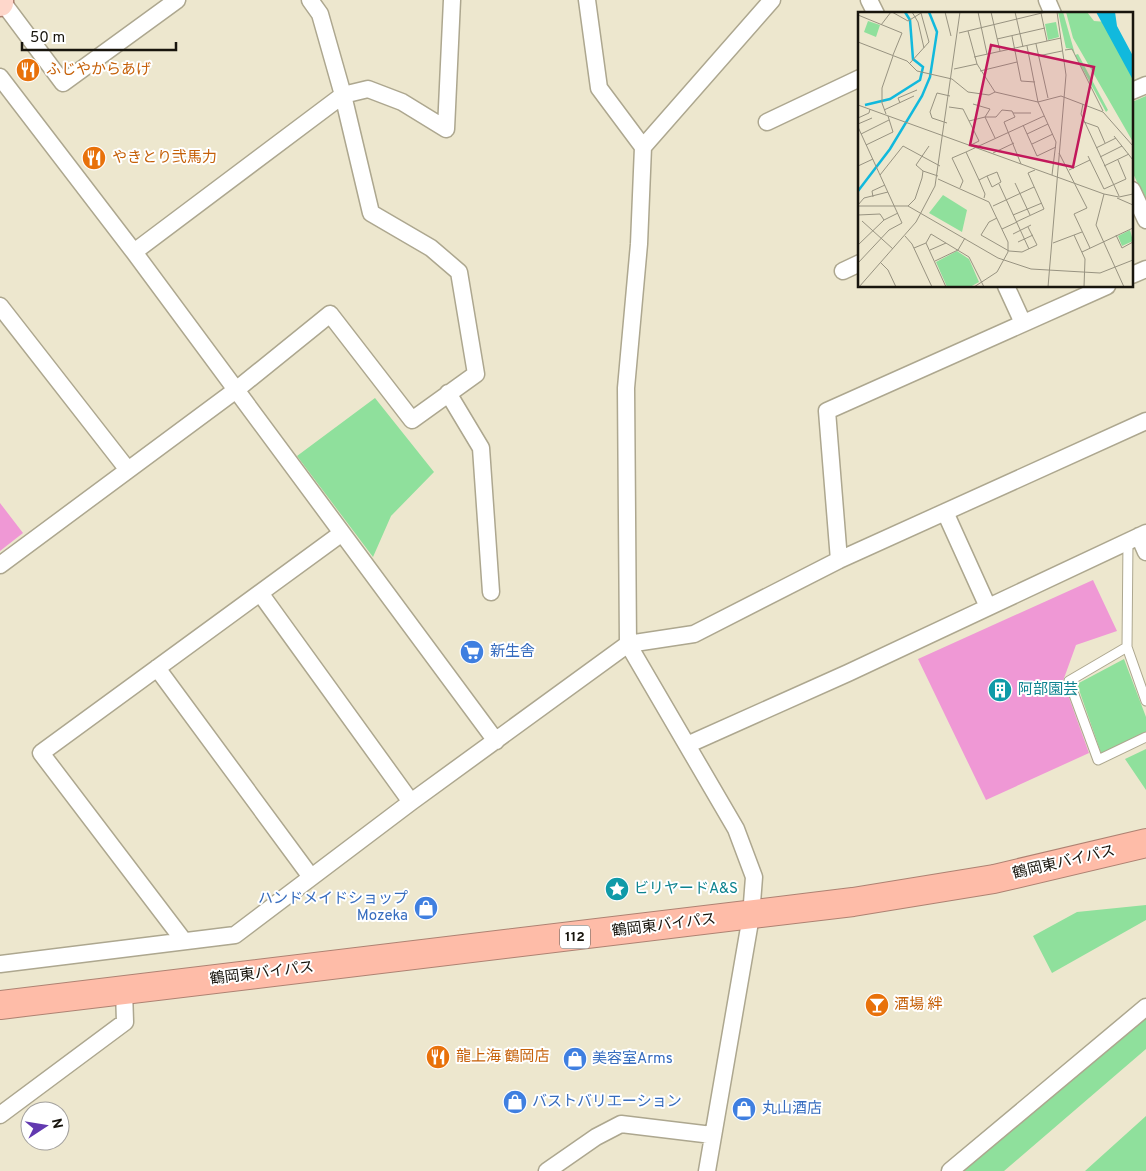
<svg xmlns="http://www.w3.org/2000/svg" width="1146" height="1171" font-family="Overpass,'Noto Sans JP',sans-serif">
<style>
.green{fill:#8fe09c}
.building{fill:#ef98d5}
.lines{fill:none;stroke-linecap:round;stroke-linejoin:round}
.lane-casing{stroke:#ada78f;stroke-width:11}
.street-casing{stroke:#ada78f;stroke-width:19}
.primary-casing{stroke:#ae8272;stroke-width:29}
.highway-casing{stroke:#ae8272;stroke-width:30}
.lane{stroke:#fff;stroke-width:9}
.street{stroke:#fff;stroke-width:16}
.primary{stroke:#fed7cb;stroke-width:26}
.highway{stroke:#febca8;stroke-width:28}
.labels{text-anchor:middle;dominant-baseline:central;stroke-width:4;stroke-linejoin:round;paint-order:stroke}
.shield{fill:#fff;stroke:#5d5b56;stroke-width:1}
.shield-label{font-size:14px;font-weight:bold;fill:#18150d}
.food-label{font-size:15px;fill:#c56008;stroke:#fff;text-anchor:start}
.shop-label{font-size:15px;fill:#366cbe;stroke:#fff;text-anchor:start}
.culture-label{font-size:15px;fill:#0d838f;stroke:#fff;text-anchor:start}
.street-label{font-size:15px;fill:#18150d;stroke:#fff}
.inset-river{fill:none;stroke:#11b9dd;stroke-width:2.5}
.inset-road{fill:none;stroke:#989381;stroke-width:1}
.view{fill:#c2185b;fill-opacity:0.15;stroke:#c2185b;stroke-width:2.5}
.inset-edge{fill:none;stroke:#18150d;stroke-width:2.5}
</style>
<rect width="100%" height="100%" fill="#ede7ce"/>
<path class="green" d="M1146 96V202L1132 171V102Z
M375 398 434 472 391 516 373 557 297 456Z
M1124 659 1146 717V733L1101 753 1077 684Z
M1146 749V790L1125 759Z
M1146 905V920L1052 973 1033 936 1077 912Z
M1146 1009V1049L1004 1171H947Z
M1146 1116V1171H1085Z"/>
<path class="building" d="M0 503 23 533 0 551Z
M1093 580 1117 631 1076 645 1063 681 1089 753 986 800 918 659Z"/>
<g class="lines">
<g class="lane-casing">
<path id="lane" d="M1128 541 1127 647 1146 701
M1127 647 1069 681 1098 760 1146 737"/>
</g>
<g class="street-casing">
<path id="street" d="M1 0 63 83 177 0
M587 0 599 88 643 147
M869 0 876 14
M1047 0 1053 14
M0 77 134 252 496 741
M1132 91 1146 85
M767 122 860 78
M1132 190 1146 220
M134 252 343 95 320 14 310 0
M843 271 860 263
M1132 275 1146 269
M1006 286 1023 323
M0 306 128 470
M448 393 481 448 491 592
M945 512 988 607
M1139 536 1146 552
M839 560 827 411 1107 286
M0 565 236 390 330 314 412 420 476 374 459 272 431 248 371 213 343 95 368 89 402 102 446 129 452 0
M260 593 411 802
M157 668 311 877
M687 745 848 673 1146 533
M184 941 41 753 342 533
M0 964 235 935 411 802 628 644 694 634 839 560 1146 421
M0 1115 125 1022 124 990
M547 1171 596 1137 621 1124 712 1135
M707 1171 751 916 754 877 736 829 628 644 626 388 639 244 643 147 772 0
M950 1171 1146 1007"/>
</g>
<g class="primary-casing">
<path id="primary" d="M0 3V0"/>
</g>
<g class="highway-casing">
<path id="highway" d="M0 1005 853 902 994 879 1146 843"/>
</g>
<use href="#lane" class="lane"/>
<use href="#street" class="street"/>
<use href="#primary" class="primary"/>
<use href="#highway" class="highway"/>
</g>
<defs>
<g id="restaurant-disc" transform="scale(1.25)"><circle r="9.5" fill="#e8710a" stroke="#fff"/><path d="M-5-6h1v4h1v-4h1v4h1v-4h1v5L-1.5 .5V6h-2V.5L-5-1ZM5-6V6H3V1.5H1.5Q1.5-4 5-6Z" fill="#fff"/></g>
<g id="supermarket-disc" transform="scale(1.25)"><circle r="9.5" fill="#3f7fe0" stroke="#fff"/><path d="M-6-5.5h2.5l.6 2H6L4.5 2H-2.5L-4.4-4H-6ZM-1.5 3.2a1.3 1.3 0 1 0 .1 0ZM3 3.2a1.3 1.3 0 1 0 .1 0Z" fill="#fff"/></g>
<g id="building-disc" transform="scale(1.25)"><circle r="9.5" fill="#0f9aa8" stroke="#fff"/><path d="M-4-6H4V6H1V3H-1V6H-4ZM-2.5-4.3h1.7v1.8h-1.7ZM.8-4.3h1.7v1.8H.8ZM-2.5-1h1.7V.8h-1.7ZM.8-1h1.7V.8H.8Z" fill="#fff"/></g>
<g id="sight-disc" transform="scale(1.25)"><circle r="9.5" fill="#0f9aa8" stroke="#fff"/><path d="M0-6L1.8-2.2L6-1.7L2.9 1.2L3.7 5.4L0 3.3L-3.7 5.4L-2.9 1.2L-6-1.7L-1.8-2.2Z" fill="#fff"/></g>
<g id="shop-disc" transform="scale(1.25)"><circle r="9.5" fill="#3f7fe0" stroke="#fff"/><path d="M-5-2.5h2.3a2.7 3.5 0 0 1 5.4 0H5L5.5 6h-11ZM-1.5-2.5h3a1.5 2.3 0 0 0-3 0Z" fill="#fff"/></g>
<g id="bar-disc" transform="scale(1.25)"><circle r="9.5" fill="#e8710a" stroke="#fff"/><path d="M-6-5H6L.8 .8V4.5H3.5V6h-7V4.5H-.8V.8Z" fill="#fff"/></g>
</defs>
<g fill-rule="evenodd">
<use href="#restaurant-disc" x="28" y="70"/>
<use href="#restaurant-disc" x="94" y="158"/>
<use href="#supermarket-disc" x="472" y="652"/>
<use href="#building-disc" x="1000" y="690"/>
<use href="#sight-disc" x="617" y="889"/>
<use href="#shop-disc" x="426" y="908"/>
<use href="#bar-disc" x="877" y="1005"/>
<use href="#restaurant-disc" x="438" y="1057"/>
<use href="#shop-disc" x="575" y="1059"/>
<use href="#shop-disc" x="515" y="1102"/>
<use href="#shop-disc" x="744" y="1109"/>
</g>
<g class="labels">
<rect class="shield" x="560" y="925.5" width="30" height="23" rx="4"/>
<g class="shield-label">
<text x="575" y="937">112</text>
</g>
<g class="food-label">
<text x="46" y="70">ふじやからあげ</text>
<text x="112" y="158">やきとり弐馬力</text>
<text x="894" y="1005">酒場 絆</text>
<text x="456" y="1057">龍上海 鶴岡店</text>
</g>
<g class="shop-label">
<text x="490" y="652">新生舎</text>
<text x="408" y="899" text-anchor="end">ハンドメイドショップ<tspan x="408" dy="17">Mozeka</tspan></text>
<text x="592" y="1059">美容室Arms</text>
<text x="532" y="1102">バストバリエーション</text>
<text x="762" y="1109">丸山酒店</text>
</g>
<g class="culture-label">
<text x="1018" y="690">阿部園芸</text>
<text x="634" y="889">ビリヤードA&amp;S</text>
</g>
<g class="street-label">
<text transform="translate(1064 863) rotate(-13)">鶴岡東バイパス</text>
<text transform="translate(664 926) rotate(-7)">鶴岡東バイパス</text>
<text transform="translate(262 974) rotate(-7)">鶴岡東バイパス</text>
</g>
</g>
<g transform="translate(858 12)">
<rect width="275" height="275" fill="#ede7ce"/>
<path d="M200 0H205L217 42 214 37 208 36ZM208 0H229L236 9 249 10 275 52V130L215 26ZM10 9 22 13 18 25 6 20ZM198 10 201 25 190 28 187 12ZM220 42 250 98 248 100 217 43ZM85 183 109 198 104 220 71 201ZM272 218 275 229 264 234 260 224ZM99 239 111 247 121 270 112 275H89L78 250Z" fill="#8fe09c"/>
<path d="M238 0H257L259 14 275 44V68Z" fill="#11b9dd"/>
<path class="inset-river" d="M7 93 32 87 62 68 65 55 55 47 52 8 47 0M0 179 32 137 64 84 72 65 79 20 71 0"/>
<path class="inset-road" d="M34 0 50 9 63 1M54 0 60 10 66 36M87 0 93 24M120 0 129 42M133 0 142 39M157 0 165 35M183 1 189 29M0 3 44 21 35 43M23 13 33 0M110 19 119 52 137 80 180 90 203 84 245 100 275 134M101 21 188 0M154 24 163 69 177 70M139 27 187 16M0 30 49 49 59 59 94 67 110 80 131 83 137 80M178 32 190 86M169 34 180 90 198 130 194 163M207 38 214 37 245 99M180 44 204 39M116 45 203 26M52 51 71 30 63 1M96 57 119 52M122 59 159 50M42 91 40 86 59 78M115 92 132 97 127 105H138L144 98 154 99 157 105 146 110 163 152M225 92 223 102 261 184M0 93 246 182 261 185 275 182M91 95 105 97 111 109 127 105 137 126M26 98 56 84M155 101H173M28 102 24 91V76L35 44M0 106 11 101 12 97M111 109 121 129 113 133M226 110 240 115 247 131M89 111 74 106 72 100 79 81 92 84M0 112 14 106M165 113 179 144 198 135M0 115 44 211 31 218 0 251M3 122 31 108M169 122 190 112M256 124 275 148M174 132 195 122M8 133 35 120 30 104M238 136 258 126M135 141 156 131M201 141 229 196 216 202 232 236M230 144 246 177 268 167 260 148M242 145 264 134M0 154 15 147M246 154 271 142M211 158 232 148M65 159 80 164M22 163 45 134 82 154M129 164 139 160 143 170 134 175 129 164 121 168 108 140 186 104M80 167 131 190 150 230V240L139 260 116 275M121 168 127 182 126 186M157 171 172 203M141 172 171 237M102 176 105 169 94 146 108 140M246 182 238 213 266 275M15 185 14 179 27 173M259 186 275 193M0 193 6 186 30 180M0 194H50L140 246 173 257 242 261 275 248M50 194 57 187 64 166 65 159 58 153 71 134M135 194 176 175M0 203 22 202 26 208M155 203 184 191M139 206 131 210 123 223 151 239 164 240 179 233 170 215M4 209 35 237M158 210 186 197 170 161 177 158M144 217 159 210M155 222 173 213M216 223 227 247 226 275M258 223 264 236 275 230M47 224 54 232 74 275M160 230 175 223M68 231 88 275M195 231 224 220M0 233 26 208 40 201M56 236 68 231 73 222 111 245 126 275M72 238 88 231M224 240 275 216M77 249 100 238 107 226M23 251 30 258 38 275M1 275 58 210 77 174 102 0M190 275 208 63 199 0"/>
<path class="view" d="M133 33 236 55 215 155 112 133Z"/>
<rect width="275" height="275" class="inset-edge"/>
</g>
<g transform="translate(45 1126) rotate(78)"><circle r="24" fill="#ffffff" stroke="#a3a19e"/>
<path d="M0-4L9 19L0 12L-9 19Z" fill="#6239b0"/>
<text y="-8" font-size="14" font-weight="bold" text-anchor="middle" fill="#18150d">N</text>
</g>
<path d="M22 42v8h154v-8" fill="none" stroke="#18150d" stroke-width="2.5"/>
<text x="30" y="42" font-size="15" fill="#18150d" stroke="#ffffff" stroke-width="4" paint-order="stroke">50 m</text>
</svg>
